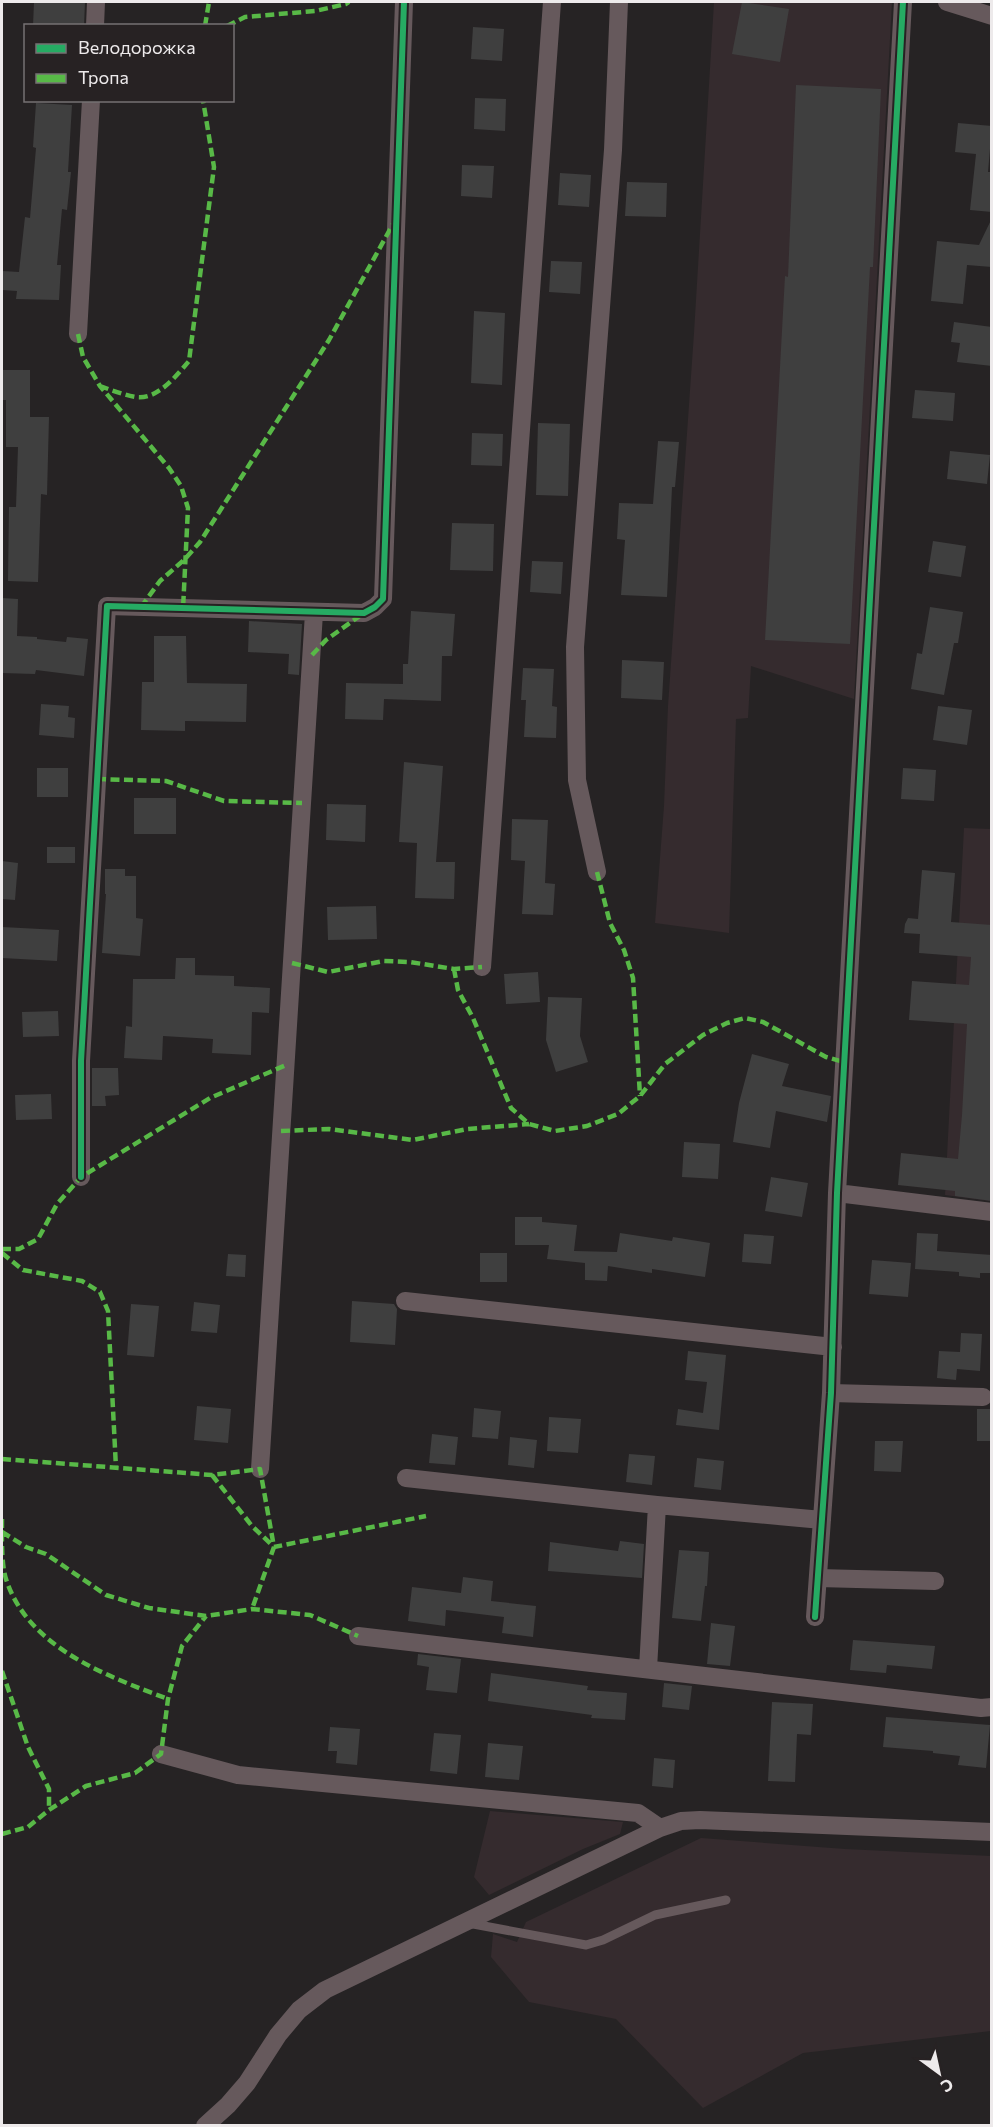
<svg xmlns="http://www.w3.org/2000/svg" width="993" height="2127" font-family="Commissioner,sans-serif">
<style>
.built{fill:#352b2e}
.building{fill:#3f3f3f}
.lines{fill:none;stroke-linecap:round;stroke-linejoin:round}
.lane{stroke:#66595c;stroke-width:9}
.street{stroke:#66595c;stroke-width:18}
.quiet{stroke:#58b947;stroke-width:4.5;stroke-dasharray:9 4.5;stroke-linecap:butt}
.cycleway-casing{stroke:#272223;stroke-width:10}
.cycleway{stroke:#26ab63;stroke-width:6}
</style>
<rect width="100%" height="100%" fill="#262324"/>
<path class="built" d="M714 2H892L854 699 751 666 748 718 736 719 729 933 655 923 664 806 668 706 694 333Z
M964 828 991 829V1201L945 1195Z
M490 1811 623 1822 620 1834 583 1849 489 1895 474 1877Z
M701 1838 845 1849 991 1856V2031L803 2053 703 2108 616 2019 529 2002 491 1957 493 1934 517 1942 526 1922Z"/>
<path class="building" d="M34 2H85L84 26H33Z
M742 2 789 9 780 62 732 54Z
M473 27 504 29 502 61 471 59Z
M796 85 881 89 873 267H870L850 644 765 640 785 276 788 277Z
M475 98 506 99 505 131 474 129Z
M36 103 72 105 68 172H71L67 210 62 209 57 265H61L59 300 16 299 17 291 2 290V271L19 272 25 217 30 218 36 148 33 147Z
M958 123 992 126 988 172H992V212L970 210 976 154 955 152Z
M462 165 494 166 492 198 461 196Z
M560 173 591 175 589 207 558 205Z
M627 182 667 183 666 217 625 216Z
M992 218V267L967 265 963 304 931 301 937 241 979 245Z
M551 261 582 262 580 294 549 292Z
M474 311 505 313 502 385 471 383Z
M954 322 992 327V366L957 362 960 343 951 342Z
M2 370H30V417H49L47 495 41 494 38 582 8 581 9 507H16L18 447H6V400H2Z
M915 390 955 393 953 421 912 418Z
M538 423 570 424 568 496 536 495Z
M472 433 503 434 502 466 471 465Z
M658 441 679 442 675 487H672L667 597 621 595 625 540 617 539 619 503 653 504Z
M950 451 990 455 987 484 947 479Z
M452 523 494 524 493 571 450 570Z
M933 541 966 546 961 577 928 572Z
M532 561 563 562 561 594 530 592Z
M2 598 18 599 17 636 37 637V639L66 642 67 637 88 639 84 676 36 670 35 674 2 673Z
M930 607 963 612 958 643H954L944 695 911 689 917 653 922 654Z
M411 611 455 614 452 656H442L441 701 384 699 383 720 345 719 346 683 403 684V664H408Z
M249 621 302 624 299 675 288 674 289 654 248 652Z
M154 636H186L187 683 247 684 246 722 185 721V731L141 730 142 682H154Z
M622 660 664 662 662 700 621 698Z
M523 668 554 669 552 706 557 707 556 738 524 737 526 700H521Z
M41 704 69 706 68 717 75 718 74 738 39 735Z
M938 706 972 710 967 745 933 740Z
M404 762 443 766 436 862H455L454 899 415 898 417 843 399 842Z
M37 768H68V797H37Z
M903 768 936 770 934 801 901 799Z
M134 798H176V834H134Z
M327 804 366 805 365 842 326 840Z
M512 819 548 820 545 883 555 884 553 915 522 914 525 861 511 860Z
M47 847H75V863H47Z
M2 861 18 863 15 900 2 899Z
M105 869H125V876H136V918L143 919 140 956 102 953 106 894H105Z
M922 870 955 873 951 922 992 925V1201L955 1196V1191L898 1185 901 1153 958 1159 962 1115 967 1024 909 1020 912 981 969 985 971 957 919 953 920 934 904 933 905 924 908 918 918 919Z
M376 906 377 939 328 940 327 907Z
M2 927 59 930 57 961 2 958Z
M176 958H195V975L234 976V986L270 988 269 1013 252 1012 251 1055 212 1053 213 1039 163 1036 162 1060 124 1058 126 1026 132 1027 133 979H175Z
M538 972 540 1002 506 1004 504 974Z
M548 997 582 998 580 1036 588 1062 556 1072 546 1040Z
M58 1011 59 1036 23 1037 22 1012Z
M752 1054 789 1064 782 1086 831 1096 827 1122 776 1111 770 1148 733 1142 739 1103Z
M92 1068H118L119 1095 105 1096 106 1106H92Z
M51 1094 52 1119 16 1120 15 1095Z
M684 1142 720 1144 718 1179 682 1177Z
M771 1177 808 1183 802 1217 765 1211Z
M515 1217H542V1222L577 1225 574 1251 617 1252 620 1233 672 1241 673 1237 710 1243 705 1277 652 1269V1273L608 1266 607 1281 585 1280V1263L547 1259 549 1245H515Z
M917 1233 938 1234 937 1251 992 1255V1273H980V1278L959 1276V1272L915 1269Z
M744 1234 774 1236 771 1264 742 1262Z
M480 1253H507V1282H480Z
M228 1254 246 1255 245 1277 226 1276Z
M872 1260 911 1263 908 1297 869 1294Z
M352 1301 394 1304 397 1309 395 1345 350 1342Z
M194 1302 220 1305 217 1333 191 1331Z
M131 1304 159 1306 154 1357 127 1355Z
M961 1333 982 1334 980 1371 957 1369 956 1380 937 1378 939 1351 960 1352Z
M688 1351 726 1355 719 1430 676 1425 678 1409 703 1413 707 1382 685 1380Z
M197 1406 231 1409 228 1443 194 1440Z
M474 1408 501 1411 498 1439 472 1437Z
M977 1409H992V1441H977Z
M549 1417 581 1419 578 1453 547 1451Z
M432 1434 458 1437 455 1465 429 1463Z
M510 1437 537 1440 534 1468 508 1465Z
M875 1441H903L901 1472 874 1471Z
M629 1454 655 1456 652 1485 626 1482Z
M697 1458 724 1461 721 1490 694 1487Z
M620 1541 644 1544 642 1578 548 1571 550 1542 618 1551Z
M679 1550 709 1552 707 1586H705L701 1621 672 1618Z
M463 1577 493 1581 491 1601 536 1606 533 1637 502 1633 504 1617 446 1610 445 1626 408 1621 412 1587 461 1593Z
M711 1623 735 1626 730 1666 707 1664Z
M853 1640 935 1646 932 1669 887 1665 886 1673 850 1670Z
M418 1654 461 1659 457 1693 426 1690 429 1667 417 1665Z
M491 1673 588 1686 587 1690 627 1693 625 1720 591 1718 592 1715 488 1701Z
M664 1683 692 1686 689 1710 662 1707Z
M772 1702 813 1704 811 1735 797 1734 795 1782 768 1781Z
M886 1717 990 1725 986 1768 958 1765 960 1756 933 1753V1751L883 1747Z
M330 1727 360 1729 357 1765 336 1763 337 1751H328Z
M434 1733 461 1735 457 1774 430 1771Z
M488 1743 523 1746 519 1780 485 1777Z
M654 1758 675 1760 673 1788 652 1786Z"/>
<g class="lines">
<path class="lane" d="M468 1923 586 1945 603 1940 655 1915 726 1900"/>
<path class="street" d="M947 2 992 16
M95 26 96 2
M78 334 91 100
M597 872 577 780 575 647 613 150 619 2
M482 967 552 2
M81 1177V1061L107 606 364 613 375 607 383 599 404 2
M837 1193 992 1212
M405 1301 833 1347
M831 1393 983 1397
M260 1469 314 613
M406 1478 657 1505 822 1520
M818 1578 935 1581
M815 1617 831 1393 837 1193 903 2
M358 1636 981 1708 992 1707
M648 1669 657 1505
M161 1754 238 1775 638 1813 660 1828
M205 2126 228 2105 247 2083 278 2035 299 2010 325 1990 660 1828 681 1821 700 1820 992 1832"/>
<path class="quiet" d="M205 26 209 2
M227 26 245 17 315 11 346 4 349 2
M78 334 83 357 100 386 169 468 181 486 188 508 183 609
M100 386C111 390 124 395 136 397 158 400 177 375 189 361L214 167 203 100
M141 607 160 581 185 559 200 542 329 340 393 224
M312 655 326 640 361 615
M97 779 166 781 224 801 302 803
M597 872 610 923 624 950 633 978 640 1096
M292 963 328 972 384 961 410 962 454 969 482 967
M454 969 458 990 473 1018 511 1108 529 1124 555 1131 587 1126 618 1114 640 1096 665 1064 703 1035 727 1023 745 1018 763 1022 826 1057 844 1062
M281 1131 329 1129 413 1140 467 1129 529 1124
M2 1249H19L38 1239 57 1204 81 1177 210 1098 286 1065
M2 1253 23 1270 82 1281 100 1292 108 1311 116 1468
M2 1459 212 1475 260 1469 274 1547 252 1609
M212 1475 252 1526 274 1547 426 1516
M2 1519C2 1536 1 1563 6 1579 28 1648 107 1676 168 1699
M2 1532 26 1547 46 1554 106 1595 149 1608 206 1616 252 1609 310 1615 358 1636
M2 1671 28 1747 49 1789V1810
M2 1834 28 1827 49 1810 86 1786 135 1773 161 1754 168 1699 182 1646 206 1616"/>
<g class="cycleway-casing">
<path id="cycleway" d="M81 1177V1061L107 606 364 613 375 607 383 599 404 2
M815 1617 831 1393 837 1193 903 2"/>
</g>
<use href="#cycleway" class="cycleway"/>
</g>
<rect width="993" height="2127" fill="none" stroke="#edeaeb" stroke-width="6"/>
<rect x="24" y="24" width="210" height="78" fill="#272223" stroke="#767273" stroke-width="1.5"/>
<rect x="36" y="44" width="30" height="9" fill="#26ab63" stroke="#767273" stroke-width="1.5"/>
<text x="78" y="54" font-size="18" fill="#edeaeb">Велодорожка</text>
<rect x="36" y="74" width="30" height="9" fill="#58b947" stroke="#767273" stroke-width="1.5"/>
<text x="78" y="84" font-size="18" fill="#edeaeb">Тропа</text>
<g transform="translate(939 2073) rotate(147)" stroke="#272223" stroke-width="4.5" paint-order="stroke">
<path d="M0-4.5L10 22L0 15L-10 22Z" fill="#edeaeb"/>
<text y="-9" font-size="16" font-weight="bold" text-anchor="middle" fill="#edeaeb">С</text>
</g>
</svg>
